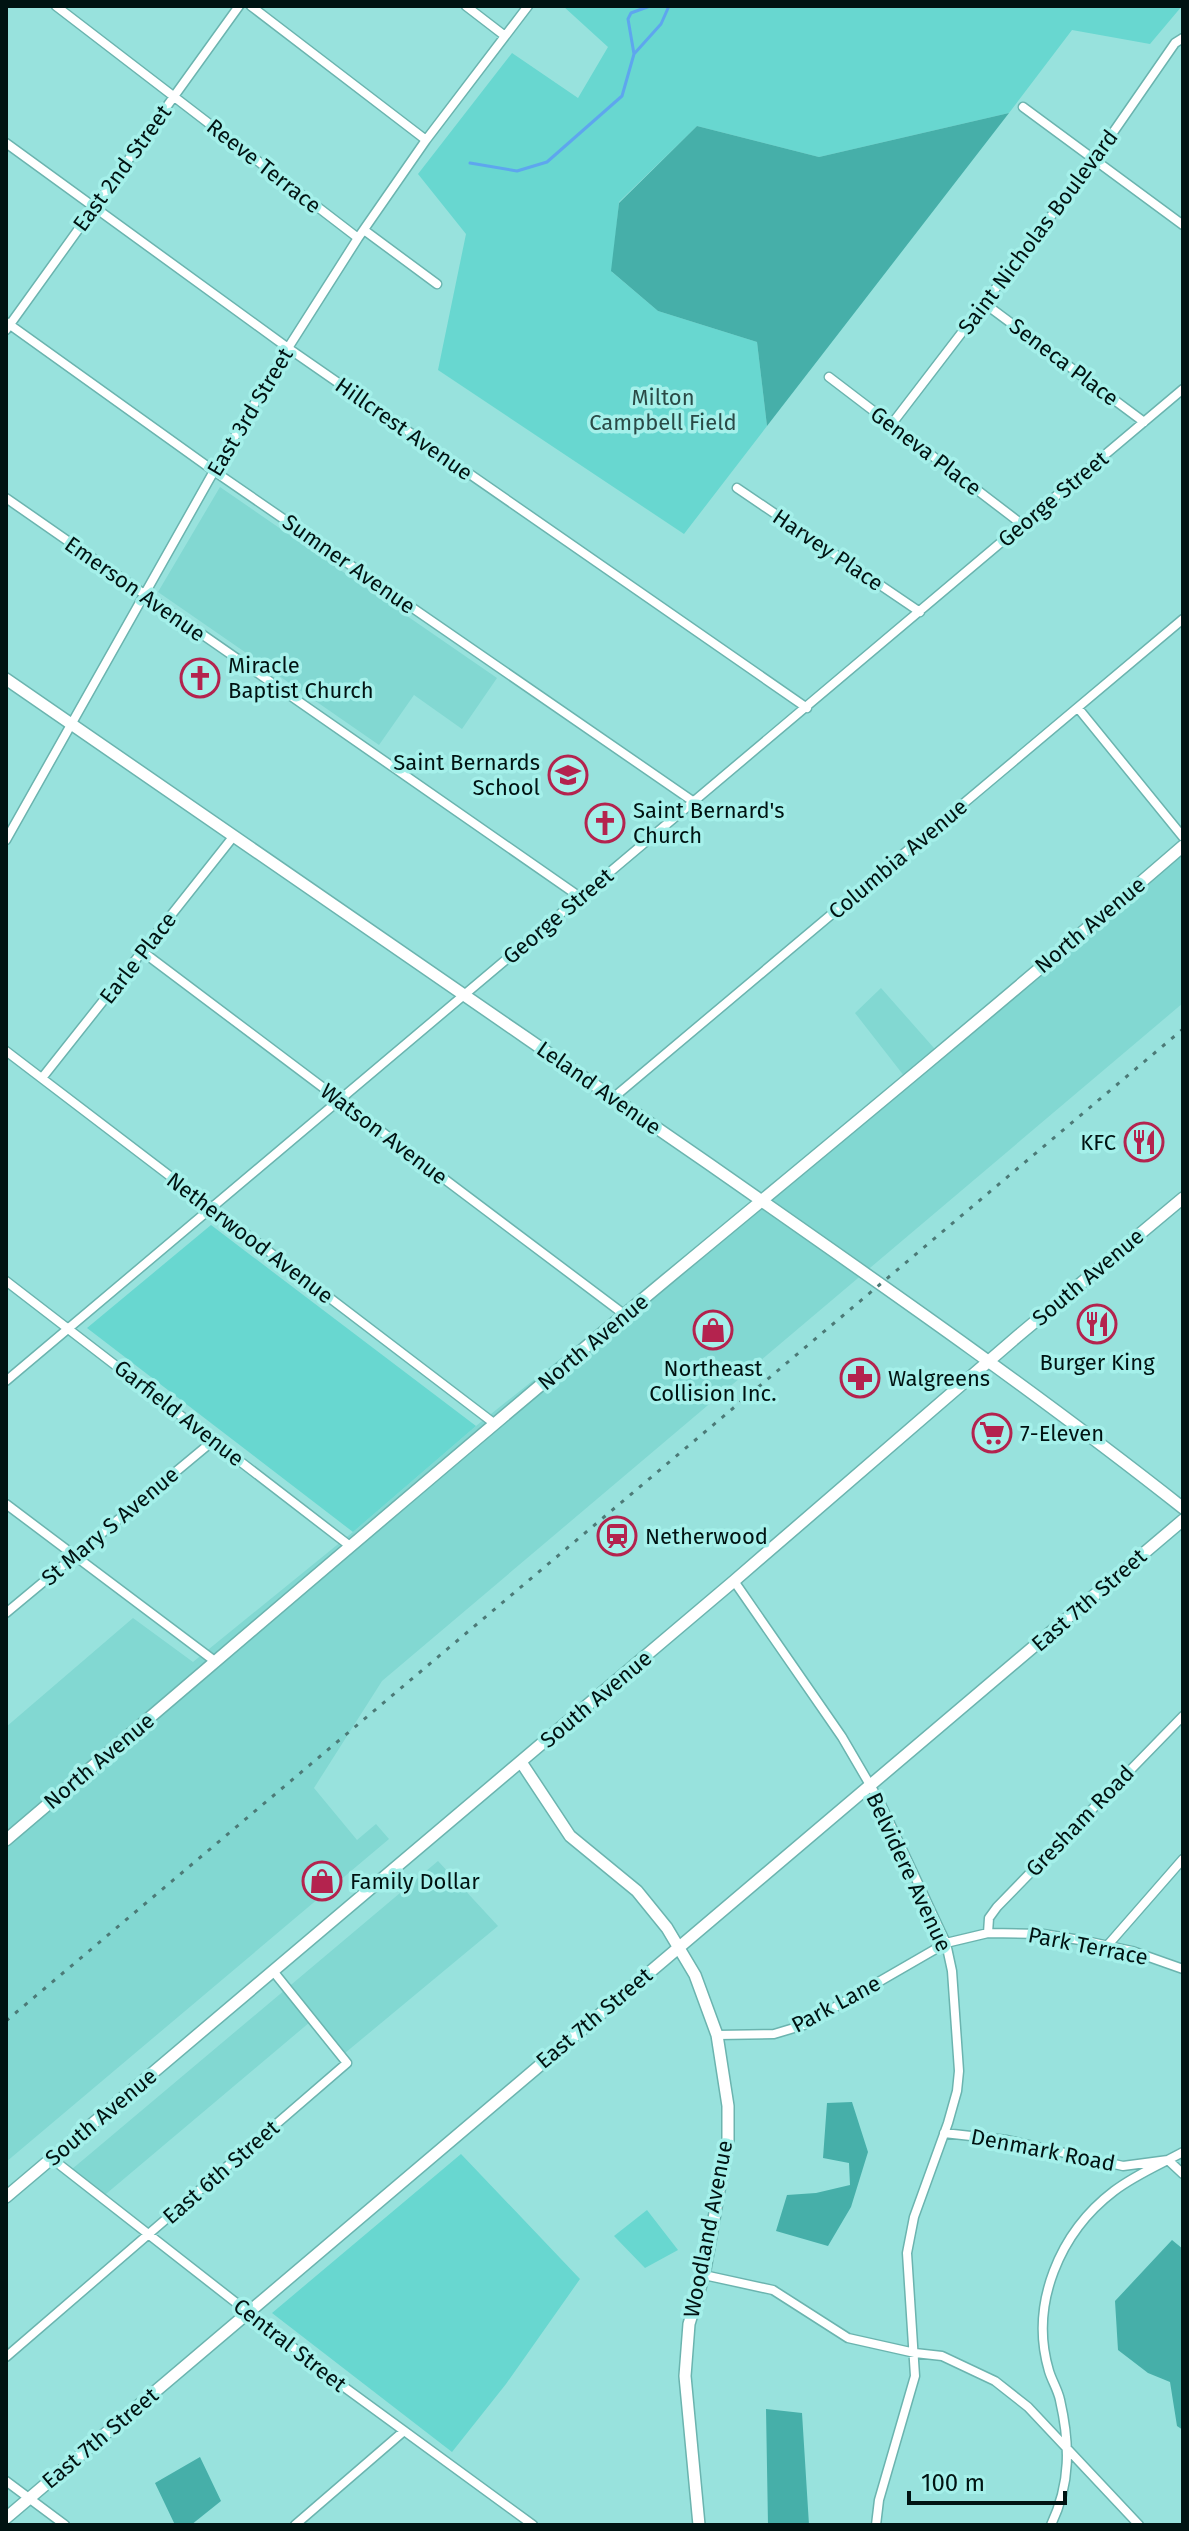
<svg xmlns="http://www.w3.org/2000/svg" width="1189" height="2531" font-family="'Fira Sans',sans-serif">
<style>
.built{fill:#82d8d2}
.green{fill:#68d7d0}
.forest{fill:#46afa9}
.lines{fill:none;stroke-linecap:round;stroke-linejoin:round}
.stream{stroke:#5ea6ee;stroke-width:3}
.street-casing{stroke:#6bb4af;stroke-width:11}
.secondary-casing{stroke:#6bb4af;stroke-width:14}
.street{stroke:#fff;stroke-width:8}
.secondary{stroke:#fff;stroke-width:11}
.rail{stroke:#4c7a77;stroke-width:3;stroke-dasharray:4 8;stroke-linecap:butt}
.labels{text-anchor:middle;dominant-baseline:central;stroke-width:7;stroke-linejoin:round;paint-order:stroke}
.street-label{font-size:22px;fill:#001312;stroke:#a5f0ea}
.park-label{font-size:22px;fill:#2a4a47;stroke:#a5f0ea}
.poi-label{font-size:22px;fill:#001312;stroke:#a5f0ea;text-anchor:start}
</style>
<rect width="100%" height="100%" fill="#98e2dd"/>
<path class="built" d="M220 487 497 678 462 729 414 695 379 745 158 592Z
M1183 854V1003L382 1681 314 1788 357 1840 376 1824 389 1839 6 2162V1727L133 1618 193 1662 353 1532 476 1426 908 1081 855 1013 881 988 941 1056Z
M438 1861 498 1926 339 2058 310 2022 100 2199 65 2175Z"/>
<path class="green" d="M563 6H1182L1150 44 1072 30 1009 113 819 157 697 126 619 202 612 272 658 311 757 342 767 426 684 534 438 370 466 234 418 174 512 53 578 98 608 47Z
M211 1225 476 1426 353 1532 87 1328Z
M461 2154 580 2279 506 2384 452 2452 272 2313Z
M647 2210 678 2250 645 2268 614 2236Z"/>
<path class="forest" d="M1009 113 767 426 757 342 658 311 611 271 619 203 697 126 819 157Z
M852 2102 868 2152 851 2207 828 2246 776 2231 787 2195 816 2193 850 2185 849 2163 823 2158 827 2103Z
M1172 2240 1183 2249V2430L1177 2426 1170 2382 1148 2373 1118 2350 1115 2301Z
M766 2409 802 2413 809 2525H768Z
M200 2457 221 2501 191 2525H175L155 2483Z"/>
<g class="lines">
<path class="stream" d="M634 54 628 19 631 13 650 6
M470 163 517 171 547 162 622 96 634 54 661 24 669 6"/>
<g class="street-casing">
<path id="street" d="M56 6 358 238
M251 6 426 140
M466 6 505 36
M1023 107 1183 225
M6 143 288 348 807 708
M364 230 437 284
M984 303 1144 422
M6 322 214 471 694 802
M6 330 239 6
M829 377 1023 525
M891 425 1094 160 1175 43 1183 38
M737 488 920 612
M6 498 580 897
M1078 708 1183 837
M6 840 214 471 288 348 358 238 426 140 528 6
M143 952 625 1315
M6 1051 495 1424
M42 1078 233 837
M613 1098 1183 619
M6 1281 350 1546
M6 1381 1183 389
M6 1504 216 1662
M734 1581 842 1737 880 1802 946 1943 952 1971 959 2071 957 2091 948 2123 914 2217 907 2253 915 2376 879 2500 876 2525
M6 1613 214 1440
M988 1933 989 1918 997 1907 1183 1716
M1107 1946 1183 1859
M717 2035 774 2034 804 2025 946 1943 988 1933 1043 1934 1086 1941 1132 1951 1183 1969
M944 2133 1007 2140 1123 2166 1168 2160 1183 2174
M51 2158 340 2384 533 2525
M704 2275 773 2290 848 2338 915 2353 942 2356 995 2381 1028 2407 1139 2525
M6 2357 347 2063 273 1971
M6 2481 65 2525
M295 2525 404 2431
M1051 2525C1071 2483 1070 2444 1060 2400 1058 2390 1052 2381 1049 2371 1029 2304 1060 2232 1114 2191 1135 2175 1159 2165 1183 2152"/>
</g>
<g class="secondary-casing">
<path id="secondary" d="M6 679C240 842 475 1002 709 1164 869 1276 1030 1387 1183 1508
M521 1762 570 1836 637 1891 667 1928 695 1975 717 2035 728 2106V2140L704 2275 689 2324 685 2376 699 2525
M6 1840C226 1653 445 1464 667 1279 840 1136 1013 993 1183 846
M6 2197 734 1581 1019 1335 1183 1198
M6 2518 1183 1520"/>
</g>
<use href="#street" class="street"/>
<use href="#secondary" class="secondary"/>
<path class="rail" d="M6 2021 1183 1029"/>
</g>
<defs>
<g id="church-ring" transform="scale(2)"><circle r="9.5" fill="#a5f0ea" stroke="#b4234e" stroke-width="1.5"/><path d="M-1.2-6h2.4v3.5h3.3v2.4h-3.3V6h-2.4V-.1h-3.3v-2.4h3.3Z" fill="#b4234e"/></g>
<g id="school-ring" transform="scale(2)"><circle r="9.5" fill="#a5f0ea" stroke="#b4234e" stroke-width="1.5"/><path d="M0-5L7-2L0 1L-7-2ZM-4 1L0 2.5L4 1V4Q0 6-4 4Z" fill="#b4234e"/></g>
<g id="restaurant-ring" transform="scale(2)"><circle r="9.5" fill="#a5f0ea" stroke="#b4234e" stroke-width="1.5"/><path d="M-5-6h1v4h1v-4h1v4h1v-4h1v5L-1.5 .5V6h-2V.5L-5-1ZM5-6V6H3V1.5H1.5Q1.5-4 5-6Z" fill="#b4234e"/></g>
<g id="shop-ring" transform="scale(2)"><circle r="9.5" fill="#a5f0ea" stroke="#b4234e" stroke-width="1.5"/><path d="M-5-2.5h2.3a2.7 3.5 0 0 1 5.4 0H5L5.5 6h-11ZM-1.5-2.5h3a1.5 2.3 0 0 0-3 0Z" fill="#b4234e"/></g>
<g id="pharmacy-ring" transform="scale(2)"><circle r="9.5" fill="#a5f0ea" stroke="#b4234e" stroke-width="1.5"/><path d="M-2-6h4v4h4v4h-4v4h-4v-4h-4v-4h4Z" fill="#b4234e"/></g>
<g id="supermarket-ring" transform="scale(2)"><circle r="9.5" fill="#a5f0ea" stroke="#b4234e" stroke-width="1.5"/><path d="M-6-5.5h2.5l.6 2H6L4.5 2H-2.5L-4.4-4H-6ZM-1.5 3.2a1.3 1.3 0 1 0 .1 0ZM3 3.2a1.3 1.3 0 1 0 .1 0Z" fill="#b4234e"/></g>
<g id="station-ring" transform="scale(2)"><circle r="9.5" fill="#a5f0ea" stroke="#b4234e" stroke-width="1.5"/><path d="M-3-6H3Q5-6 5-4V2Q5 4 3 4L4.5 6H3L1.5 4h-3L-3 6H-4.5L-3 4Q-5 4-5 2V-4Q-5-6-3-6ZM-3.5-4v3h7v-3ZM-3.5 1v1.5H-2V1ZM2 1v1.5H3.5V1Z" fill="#b4234e"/></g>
</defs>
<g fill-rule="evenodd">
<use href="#church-ring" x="200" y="678"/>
<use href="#school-ring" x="568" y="775"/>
<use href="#church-ring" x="605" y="823"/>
<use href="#restaurant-ring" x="1144" y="1142"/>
<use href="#restaurant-ring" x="1097" y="1324"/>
<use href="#shop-ring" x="713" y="1330"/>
<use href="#pharmacy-ring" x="860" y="1378"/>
<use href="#supermarket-ring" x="992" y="1433"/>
<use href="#station-ring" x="617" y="1536"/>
<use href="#shop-ring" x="322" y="1881"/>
</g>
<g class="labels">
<g class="street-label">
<text transform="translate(264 166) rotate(38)">Reeve Terrace</text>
<text transform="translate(122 168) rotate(-54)">East 2nd Street</text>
<text transform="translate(1038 232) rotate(-53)">Saint Nicholas Boulevard</text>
<text transform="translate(1064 362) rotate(37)">Seneca Place</text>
<text transform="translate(250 412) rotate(-59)">East 3rd Street</text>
<text transform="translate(404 429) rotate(35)">Hillcrest Avenue</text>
<text transform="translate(926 451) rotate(37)">Geneva Place</text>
<text transform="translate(1053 499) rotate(-40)">George Street</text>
<text transform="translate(828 550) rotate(34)">Harvey Place</text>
<text transform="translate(349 564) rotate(35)">Sumner Avenue</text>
<text transform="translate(135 589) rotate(35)">Emerson Avenue</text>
<text transform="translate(898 859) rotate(-40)">Columbia Avenue</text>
<text transform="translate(558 916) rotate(-40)">George Street</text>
<text transform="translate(1090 925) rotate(-40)">North Avenue</text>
<text transform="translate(138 958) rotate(-52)">Earle Place</text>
<text transform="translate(599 1088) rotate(35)">Leland Avenue</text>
<text transform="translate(384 1134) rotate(37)">Watson Avenue</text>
<text transform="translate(250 1238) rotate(37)">Netherwood Avenue</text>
<text transform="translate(1088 1277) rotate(-40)">South Avenue</text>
<text transform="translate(593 1342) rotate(-40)">North Avenue</text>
<text transform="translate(179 1413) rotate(38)">Garfield Avenue</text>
<text transform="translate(110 1526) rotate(-40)">St Mary S Avenue</text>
<text transform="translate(1089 1600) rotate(-41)">East 7th Street</text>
<text transform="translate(596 1699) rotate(-40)">South Avenue</text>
<text transform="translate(99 1761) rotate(-40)">North Avenue</text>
<text transform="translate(1080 1821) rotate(-46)">Gresham Road</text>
<text transform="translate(909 1872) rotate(65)">Belvidere Avenue</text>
<text transform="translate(1088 1946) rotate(11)">Park Terrace</text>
<text transform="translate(836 2004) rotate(-28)">Park Lane</text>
<text transform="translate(594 2018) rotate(-40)">East 7th Street</text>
<text transform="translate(101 2117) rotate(-40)">South Avenue</text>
<text transform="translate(1043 2150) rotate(11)">Denmark Road</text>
<text transform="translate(221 2172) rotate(-41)">East 6th Street</text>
<text transform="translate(708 2229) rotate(-79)">Woodland Avenue</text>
<text transform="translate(290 2345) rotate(38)">Central Street</text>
<text transform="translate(100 2438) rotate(-40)">East 7th Street</text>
</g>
<g class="park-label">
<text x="663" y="397">Milton<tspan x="663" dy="25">Campbell Field</tspan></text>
</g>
<g class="poi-label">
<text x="228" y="665">Miracle<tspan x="228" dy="25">Baptist Church</tspan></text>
<text x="540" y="762" text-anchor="end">Saint Bernards<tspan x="540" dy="25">School</tspan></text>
<text x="633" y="810">Saint Bernard's<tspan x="633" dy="25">Church</tspan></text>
<text x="1116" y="1142" text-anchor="end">KFC</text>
<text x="1097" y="1362" text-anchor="middle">Burger King</text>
<text x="713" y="1368" text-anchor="middle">Northeast<tspan x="713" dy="25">Collision Inc.</tspan></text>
<text x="888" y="1378">Walgreens</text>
<text x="1020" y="1433">7-Eleven</text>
<text x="645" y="1536">Netherwood</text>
<text x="350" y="1881">Family Dollar</text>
</g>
</g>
<rect width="1189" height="2531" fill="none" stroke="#001312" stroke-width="16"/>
<path d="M909 2491v12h156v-12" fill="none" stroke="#001312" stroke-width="4"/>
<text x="921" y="2491" font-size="24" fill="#001312" stroke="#a5f0ea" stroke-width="6" paint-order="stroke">100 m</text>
</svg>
